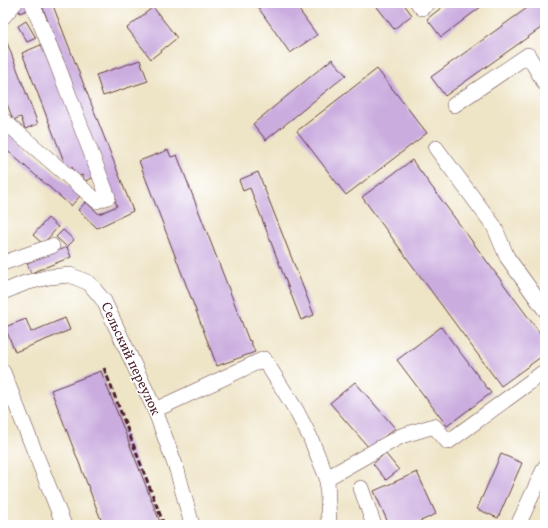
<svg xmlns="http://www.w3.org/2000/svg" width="548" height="528" font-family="Vollkorn,serif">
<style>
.building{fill:#caacdf}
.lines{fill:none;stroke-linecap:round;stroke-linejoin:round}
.minor-casing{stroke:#633d42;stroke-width:16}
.minor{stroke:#fff;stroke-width:15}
.rail{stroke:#4a1f2b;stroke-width:3;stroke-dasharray:6 3;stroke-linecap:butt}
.labels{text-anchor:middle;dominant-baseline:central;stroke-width:3;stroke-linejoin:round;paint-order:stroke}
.street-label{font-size:14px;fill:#4a1f2b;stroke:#fff}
</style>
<rect width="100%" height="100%" fill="#fff"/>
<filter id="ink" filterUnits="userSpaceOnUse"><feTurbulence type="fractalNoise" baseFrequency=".025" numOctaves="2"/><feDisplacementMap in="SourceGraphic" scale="8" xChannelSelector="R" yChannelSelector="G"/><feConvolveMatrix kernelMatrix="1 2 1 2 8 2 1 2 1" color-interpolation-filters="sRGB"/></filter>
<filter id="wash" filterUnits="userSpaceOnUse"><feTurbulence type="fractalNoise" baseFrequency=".012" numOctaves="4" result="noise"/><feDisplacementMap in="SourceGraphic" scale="16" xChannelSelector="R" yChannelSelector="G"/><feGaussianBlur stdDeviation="0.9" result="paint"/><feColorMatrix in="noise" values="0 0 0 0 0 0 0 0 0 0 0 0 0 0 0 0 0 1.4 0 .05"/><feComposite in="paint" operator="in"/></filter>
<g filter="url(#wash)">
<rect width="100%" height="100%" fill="#eee4c6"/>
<g id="blocks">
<path class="building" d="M26 3 29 9 20 13 17 7Z
M41 3H52L133 211 97 228 78 210 86 202 99 214 117 206Z
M255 3H294L317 35 290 53Z
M374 3H403L412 15 394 29Z
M447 3H486L441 37 427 19Z
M534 3H542L545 8V25L445 96 431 77Z
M153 7 177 38 151 59 127 28Z
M26 21 36 38 27 42 18 26Z
M3 32 38 124 25 129 21 117 13 120 3 93Z
M43 44 95 177 85 181 82 175 76 177 72 167 67 169 22 53Z
M332 59 346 75 266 140 253 124Z
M140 60 148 81 103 96 96 75Z
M377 69 427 133 346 195 297 131Z
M3 128 80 196 71 206 3 147Z
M168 150 171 157 177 155 249 341 250 340 255 352 217 366 139 161Z
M412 160 545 340V354L501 386 362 197Z
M258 172 314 315 301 320 250 188 243 191 239 180Z
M48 218 58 227 43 244 33 235Z
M63 230 74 240 67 247 56 237Z
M67 247 71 257 31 273 27 263Z
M65 318 70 330 15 352 5 327 26 319 31 332Z
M441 327 491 393 447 426 397 360Z
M101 371 160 522 151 525H103L51 390Z
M355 382 395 428 370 449 330 403Z
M385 453 399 470 386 480 373 464Z
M501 454 522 463 498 518 477 509Z
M417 472 436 514 412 525H389L374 491Z"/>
</g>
</g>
<g filter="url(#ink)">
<use href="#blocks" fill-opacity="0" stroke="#633d42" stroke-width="1"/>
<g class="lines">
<g class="minor-casing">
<path id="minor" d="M418 3 422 8 428 3
M3 17 15 3
M454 105 528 55 545 84
M3 120 97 201 108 197 57 64 32 3
M436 148 494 226 507 257 545 310
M3 263 52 246
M3 292 25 283 49 277 70 275 89 283 104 301 155 410 177 470 192 525
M3 372 64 525
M155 410 264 359 296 410 310 437 327 478 329 525
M327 478 401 436 434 426 448 442 545 371
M361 488 374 525
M518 525 545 467"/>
</g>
<use href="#minor" class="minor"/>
<path class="rail" d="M104 368 164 525"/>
</g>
</g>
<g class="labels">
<g class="street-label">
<text transform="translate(130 359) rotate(65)">Сельский переулок</text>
</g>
</g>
<rect width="548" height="528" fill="none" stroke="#fff" stroke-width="16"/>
</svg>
